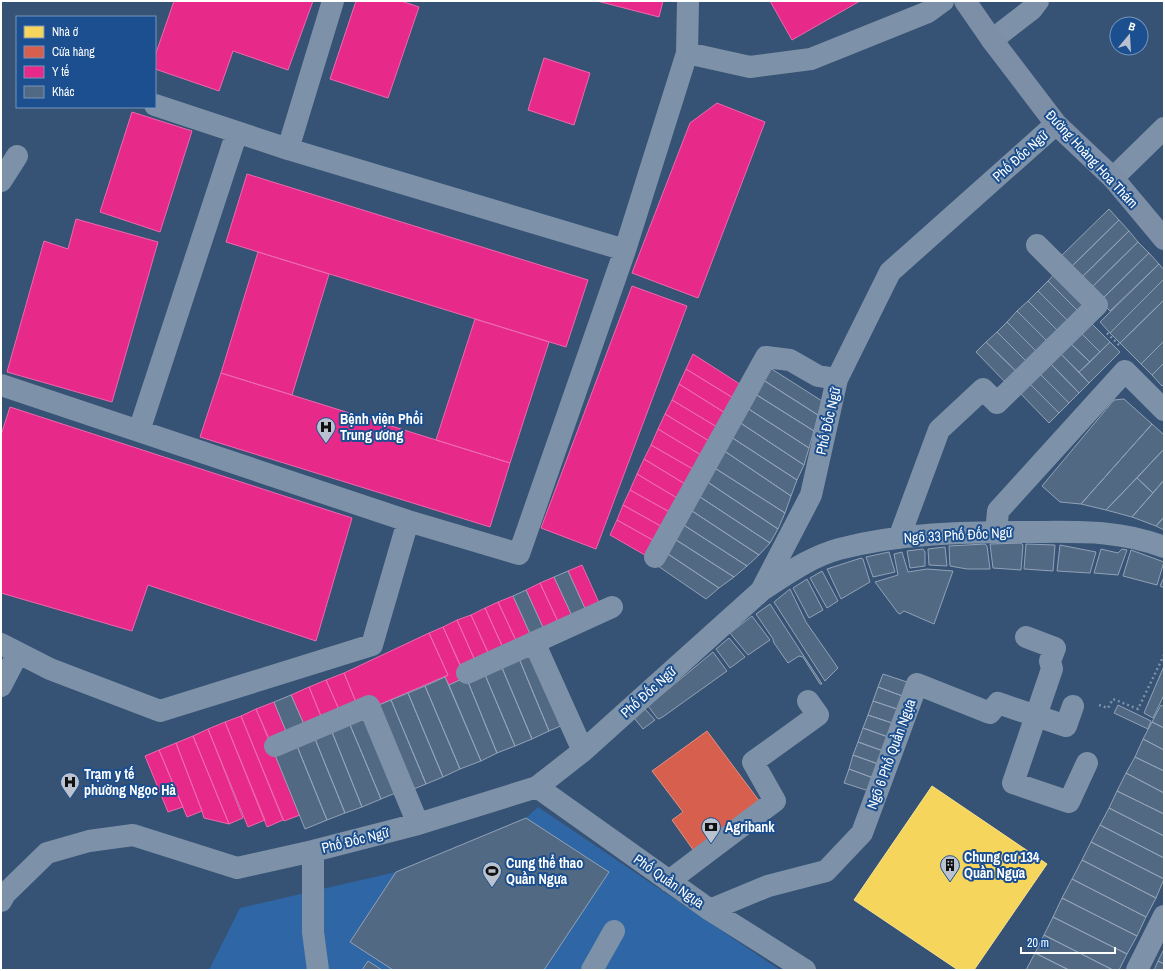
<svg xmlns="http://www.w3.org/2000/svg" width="1165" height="971" font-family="'Archivo Narrow',sans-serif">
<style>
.green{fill:#2f66a5}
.homes{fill:#f6d55c;stroke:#f9e28d}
.shops{fill:#d6604d;stroke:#e29082}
.health{fill:#e7298a;stroke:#ee69ad}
.building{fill:#526984;stroke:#92a2b6}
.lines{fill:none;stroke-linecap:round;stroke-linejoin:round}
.path{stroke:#7d92a8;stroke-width:2.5;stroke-dasharray:2 3;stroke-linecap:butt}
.minor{stroke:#7d92a8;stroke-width:22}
.major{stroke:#7d8ea7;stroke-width:22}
.labels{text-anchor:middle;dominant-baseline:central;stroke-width:4;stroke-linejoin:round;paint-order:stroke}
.street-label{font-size:14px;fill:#fff;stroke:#1b4f8f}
.poi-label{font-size:14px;font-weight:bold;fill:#fff;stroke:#1b4f8f;text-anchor:start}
</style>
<rect width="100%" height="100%" fill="#365274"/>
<path class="green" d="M538 807 780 970H209L240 908 396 872 526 818Z"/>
<path class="homes" d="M932 786 1047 864 974 970H958L854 900Z"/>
<path class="shops" d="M707 731 760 802 694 851 672 820 683 812 652 771Z"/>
<path class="health" d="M174 1H313L288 70 233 51 219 91 155 69V56Z
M356 1H401L419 7 388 98 330 79Z
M597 1H663L659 17Z
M770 1H860L792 40Z
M544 58 590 73 574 125 528 110Z
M717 103 765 122 698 298 632 273 690 123Z
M132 112 192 131 160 232 100 212Z
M247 174 588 280 566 347 226 242Z
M76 219 158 242 112 402 7 372 44 241 68 249Z
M258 252 329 274 292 395 221 373Z
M632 286 687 306 596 549 541 528Z
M475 319 549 342 510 463 436 440Z
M693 354 746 388 738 401 686 369Z
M686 369 738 401 730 416 679 384Z
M221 373 510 463 490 527 200 437Z
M679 384 730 416 722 430 672 400Z
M672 400 722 430 714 444 665 414Z
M10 407 352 518 316 641 148 585 132 631 1 593V435Z
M665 414 714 444 706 458 658 429Z
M658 429 706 458 698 472 651 445Z
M651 445 698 472 690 487 644 459Z
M644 459 690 487 682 501 637 474Z
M637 474 682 501 675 515 630 490Z
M630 490 675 515 666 529 623 505Z
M623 505 666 529 658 543 617 520Z
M617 520 658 543 650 558 610 535Z
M582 565 601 607 587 613 568 571Z
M554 577 574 620 560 626 540 583Z
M540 583 560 626 545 632 526 590Z
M513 596 532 638 518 645 498 602Z
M498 602 518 645 504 650 485 608Z
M485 608 504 650 490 657 471 615Z
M471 615 490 657 476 663 457 620Z
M457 620 476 663 462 670 443 627Z
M443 627 466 677 449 685 445 677 448 675 429 633Z
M429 633 448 675 374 707H358L344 673Z
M344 673 358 707 341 714 326 680Z
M326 680 341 714 323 721 309 687Z
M309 687 323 721 306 729 291 695Z
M274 702 288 736 271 743 256 709Z
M256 709 300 815 284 821 241 716Z
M241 716 283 820 267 827 225 722Z
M225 722 265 820 248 827 208 729Z
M208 729 243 818 229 824 193 736Z
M193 736 229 824 204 818 202 811 176 743Z
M176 743 202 811 187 817 159 750Z
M159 750 183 807 168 812 145 756Z"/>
<path class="building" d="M1109 209 1119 220 1069 269 1058 259Z
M1119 220 1129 231 1079 280 1069 269Z
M1129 231 1138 242 1089 290 1079 280Z
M1138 242 1149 253 1100 301 1089 290Z
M1149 253 1159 264 1110 311 1100 301Z
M1159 264 1164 270V279L1110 333 1100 322Z
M1058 270 1091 302 1080 313 1048 281Z
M1164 279V300L1120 343 1110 333Z
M1048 281 1080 313 1070 323 1038 291Z
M1038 291 1070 323 1060 333 1028 301Z
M1164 300V341L1141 364 1120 343Z
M1028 301 1060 333 1049 343 1017 311Z
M1017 311 1049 343 1039 354 1007 322Z
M1007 322 1039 354 1029 364 997 332Z
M1090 322 1110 342 1100 352 1080 332Z
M997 332 1029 364 1019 374 986 342Z
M1080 332 1100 352 1090 362 1069 342Z
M1164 341V363L1152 375 1141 364Z
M986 342 1019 374 1008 385 976 352Z
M1069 342 1090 362 1079 372 1059 352Z
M1110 342 1120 352 1089 383 1079 372Z
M1059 352 1089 383 1079 393 1049 362Z
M1049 362 1079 393 1069 403 1038 372Z
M1164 363V384L1162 386 1152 375Z
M767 366 822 401 818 415 760 378Z
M1038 372 1069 403 1059 413 1028 382Z
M760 378 818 415 814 431 752 392Z
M1028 382 1059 413 1049 423 1019 392Z
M752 392 814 431 809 448 744 406Z
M1124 399 1152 424 1081 504 1060 502 1042 486 1114 400Z
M744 406 809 448 804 465 736 420Z
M736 420 804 465 797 480 728 435Z
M1152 424 1164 435V449L1106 510 1081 504Z
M728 435 797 480 791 496 720 448Z
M720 448 791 496 785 513 710 465Z
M1164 449V480L1153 493 1137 478Z
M710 465 785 513 778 529 703 479Z
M1137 478 1153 493 1132 517 1106 510Z
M703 479 778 529 770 543 694 493Z
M1164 480V517L1156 526 1132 517Z
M694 493 770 543 759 555 686 507Z
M686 507 759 555 747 566 679 522Z
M1164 517V530L1156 526Z
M679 522 747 566 734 577 670 536Z
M670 536 734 577 719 588 662 550Z
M1021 543 1023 545 1021 570 993 568 990 544Z
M985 544 987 546 990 569H967L950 566 949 546Z
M1026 544 1055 545 1053 571 1024 569Z
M1060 545 1096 552 1090 573 1057 571Z
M945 547 947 566 929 565 928 549Z
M923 549 925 552V566L910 568 907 551Z
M1101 549 1118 553 1122 549 1127 550 1118 575 1094 573Z
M662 550 719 588 706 599 655 564Z
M1131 550 1164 562 1157 585 1123 576Z
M889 552 895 572 873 577 866 557Z
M902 552 908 572 927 569 953 571 934 624 904 611 900 614 898 613 875 582 898 575 894 554Z
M861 558 863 559 870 582 841 599 827 569Z
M568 571 587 613 574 620 554 577Z
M822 571 838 601 827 608 810 578Z
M1164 577V588L1160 586Z
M807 579 823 610 809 618 793 588Z
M790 589 806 622 838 668 825 681 774 602Z
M526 590 545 632 532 638 513 596Z
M770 604 822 684H820L803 657 799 656 788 663 774 643 773 639 756 614Z
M752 616 770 640 748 655 730 633Z
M729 638 745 657 730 668 716 649Z
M532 651 563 725 549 731 518 656Z
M713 652 727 671 664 716 659 719 657 718 648 706Z
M518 656 549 731 532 739 500 663Z
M500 663 532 739 515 746 483 670Z
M1164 666V695L1153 718 1144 713Z
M483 670 515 746 497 753 466 677Z
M883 674 910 683 905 697 878 687Z
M445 677 481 761 460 769 425 686Z
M466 677 497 753 481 761 449 685Z
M425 686 460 769 443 777 408 693Z
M878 687 905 697 900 710 873 701Z
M408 693 443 777 426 784 391 700Z
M291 695 306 729 288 736 274 702Z
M391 700 426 784 409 791 374 707Z
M873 701 900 710 895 724 868 715Z
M1118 705 1151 721 1148 729 1114 713Z
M1161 705 1164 707V728L1152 722Z
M645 709 655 720 643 729 634 718Z
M366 713 398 792 381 799 348 720Z
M868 715 895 724 891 738 863 728Z
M348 720 381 799 362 807 330 727Z
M1152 722 1164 728V750L1143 739Z
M330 727 362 807 345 813 313 734Z
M863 728 891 738 886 752 858 742Z
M313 734 345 813 327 820 295 741Z
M1143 739 1164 750V771L1135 757Z
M295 741 327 820 305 829 273 750Z
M858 742 886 752 881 765 853 755Z
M853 755 881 765 876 779 849 769Z
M1135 757 1164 771V793L1126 773Z
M849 769 876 779 872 792 844 783Z
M1126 773 1164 793V814L1117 791Z
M1117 791 1164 814V836L1109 808Z
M1109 808 1164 836V858L1100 825Z
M526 818 609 872 544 970H393L350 942 396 872Z
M1100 825 1164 858V879L1091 842Z
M1091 842 1164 879 1156 898 1082 860Z
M1082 860 1156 898 1146 917 1072 879Z
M1072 879 1146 917 1137 936 1062 898Z
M1062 898 1137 936 1127 954 1053 917Z
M1053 917 1127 954 1119 970H1113L1044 935Z
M1044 935 1113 970H1069L1035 953Z
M1164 949V964L1158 961Z
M1035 953 1069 970H1026Z
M368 961 382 970H362Z
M1158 961 1164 964V970H1154Z"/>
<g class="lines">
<path class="path" d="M1107 333 1119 345
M1099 705 1108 708 1113 699 1138 709 1164 655"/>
<path class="minor" d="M992 40 1032 9 1038 1
M687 53 688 1
M155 105 288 149 625 250 687 53 750 67 811 59 928 12 943 1
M288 149 333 1
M1113 178 1164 128
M1 181 17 156
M1 385 408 521 519 554 625 250
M139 431 237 132
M996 532 998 511 1125 371 1164 410
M899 538 939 430 983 389 997 403 1097 305 1037 245
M655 557 766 357 790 360 818 376 837 379
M762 590C787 574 810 557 839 549 900 533 965 532 1026 532 1074 532 1118 529 1164 547
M1026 637 1055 648 1050 661 1052 669 1013 783 1069 802 1087 763
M534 642 583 751
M1 644 50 669 160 711 372 645 408 521
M467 673 612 607
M1 686 18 653
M275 746 369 706 418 824
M537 787 710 910 805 970
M313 851V932L318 970
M669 881 775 801 753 762 818 715 808 701
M1 901 5 894 47 853 89 841 133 835 237 868 313 851 418 824 537 787 583 751 761 591 811 495 837 379 890 272 1056 124
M710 910 768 886 826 871 862 833 917 684 990 713 998 703 1066 726 1073 706
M592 970 614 931
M1137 970 1164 916"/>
<path class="major" d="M965 1 992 40 1056 124 1113 178 1164 239"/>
</g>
<defs>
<g id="hospital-pin" transform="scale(1)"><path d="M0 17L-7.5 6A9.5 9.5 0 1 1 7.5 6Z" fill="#b9c2ce" stroke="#1b4f8f"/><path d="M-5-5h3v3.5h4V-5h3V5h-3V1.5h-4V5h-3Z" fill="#111"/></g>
<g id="bank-pin" transform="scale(1)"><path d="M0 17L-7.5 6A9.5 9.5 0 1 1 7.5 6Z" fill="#b9c2ce" stroke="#1b4f8f"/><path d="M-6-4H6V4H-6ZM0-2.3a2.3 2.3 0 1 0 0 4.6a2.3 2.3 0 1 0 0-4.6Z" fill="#111"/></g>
<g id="building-pin" transform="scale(1)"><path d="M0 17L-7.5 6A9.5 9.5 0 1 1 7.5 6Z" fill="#b9c2ce" stroke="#1b4f8f"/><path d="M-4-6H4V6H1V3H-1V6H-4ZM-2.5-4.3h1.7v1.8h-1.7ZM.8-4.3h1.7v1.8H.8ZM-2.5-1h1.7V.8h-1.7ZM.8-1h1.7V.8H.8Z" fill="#111"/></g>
<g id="stadium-pin" transform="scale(1)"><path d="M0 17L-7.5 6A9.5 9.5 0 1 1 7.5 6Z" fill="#b9c2ce" stroke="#1b4f8f"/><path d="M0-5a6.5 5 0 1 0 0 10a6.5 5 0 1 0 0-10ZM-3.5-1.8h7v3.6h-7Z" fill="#111"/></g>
</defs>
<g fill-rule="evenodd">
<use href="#hospital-pin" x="326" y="427"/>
<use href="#hospital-pin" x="70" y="782"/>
<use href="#bank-pin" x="711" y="827"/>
<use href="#building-pin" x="950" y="865"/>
<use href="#stadium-pin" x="492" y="871"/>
</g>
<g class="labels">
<g class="street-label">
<text transform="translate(1020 156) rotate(-42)">Phố Đốc Ngữ</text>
<text transform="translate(1092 159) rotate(47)">Đường Hoàng Hoa Thám</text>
<text transform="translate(828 421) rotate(-77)">Phố Đốc Ngữ</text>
<text transform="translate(958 535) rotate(-3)">Ngõ 33 Phố Đốc Ngữ</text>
<text transform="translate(648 692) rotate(-42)">Phố Đốc Ngữ</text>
<text transform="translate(891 754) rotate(-70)">Ngõ 6 Phố Quần Ngựa</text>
<text transform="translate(355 840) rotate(-14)">Phố Đốc Ngữ</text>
<text transform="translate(669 881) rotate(35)">Phố Quần Ngựa</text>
</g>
<g class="poi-label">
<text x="340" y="419">Bệnh viện Phổi<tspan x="340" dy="16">Trung ương</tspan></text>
<text x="84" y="774">Trạm y tế<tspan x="84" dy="16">phường Ngọc Hà</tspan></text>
<text x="725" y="827">Agribank</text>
<text x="964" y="857">Chung cư 134<tspan x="964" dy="16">Quần Ngựa</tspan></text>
<text x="506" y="863">Cung thể thao<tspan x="506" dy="16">Quần Ngựa</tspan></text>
</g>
</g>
<rect width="1165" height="971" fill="none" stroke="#ffffff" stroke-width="4"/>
<rect x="16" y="16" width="140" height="92" fill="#1b4f8f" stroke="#7695bc"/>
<rect x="24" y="26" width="20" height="12" fill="#f6d55c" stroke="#7695bc"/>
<text x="52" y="36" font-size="12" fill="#ffffff">Nhà ở</text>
<rect x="24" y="46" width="20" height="12" fill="#d6604d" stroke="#7695bc"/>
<text x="52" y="56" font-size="12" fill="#ffffff">Cửa hàng</text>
<rect x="24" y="66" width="20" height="12" fill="#e7298a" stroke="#7695bc"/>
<text x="52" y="76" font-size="12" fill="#ffffff">Y tế</text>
<rect x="24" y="86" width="20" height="12" fill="#526984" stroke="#7695bc"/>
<text x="52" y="96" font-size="12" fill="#ffffff">Khác</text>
<g transform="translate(1129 36) rotate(18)"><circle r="19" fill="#1b4f8f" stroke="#7695bc"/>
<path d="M0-3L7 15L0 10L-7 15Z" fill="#b9c2ce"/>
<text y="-6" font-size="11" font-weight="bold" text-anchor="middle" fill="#ffffff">B</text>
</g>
<path d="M1021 947v6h94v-6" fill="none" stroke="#ffffff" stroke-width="2"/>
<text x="1027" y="947" font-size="12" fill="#ffffff" stroke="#1b4f8f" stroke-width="3" paint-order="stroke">20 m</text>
</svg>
